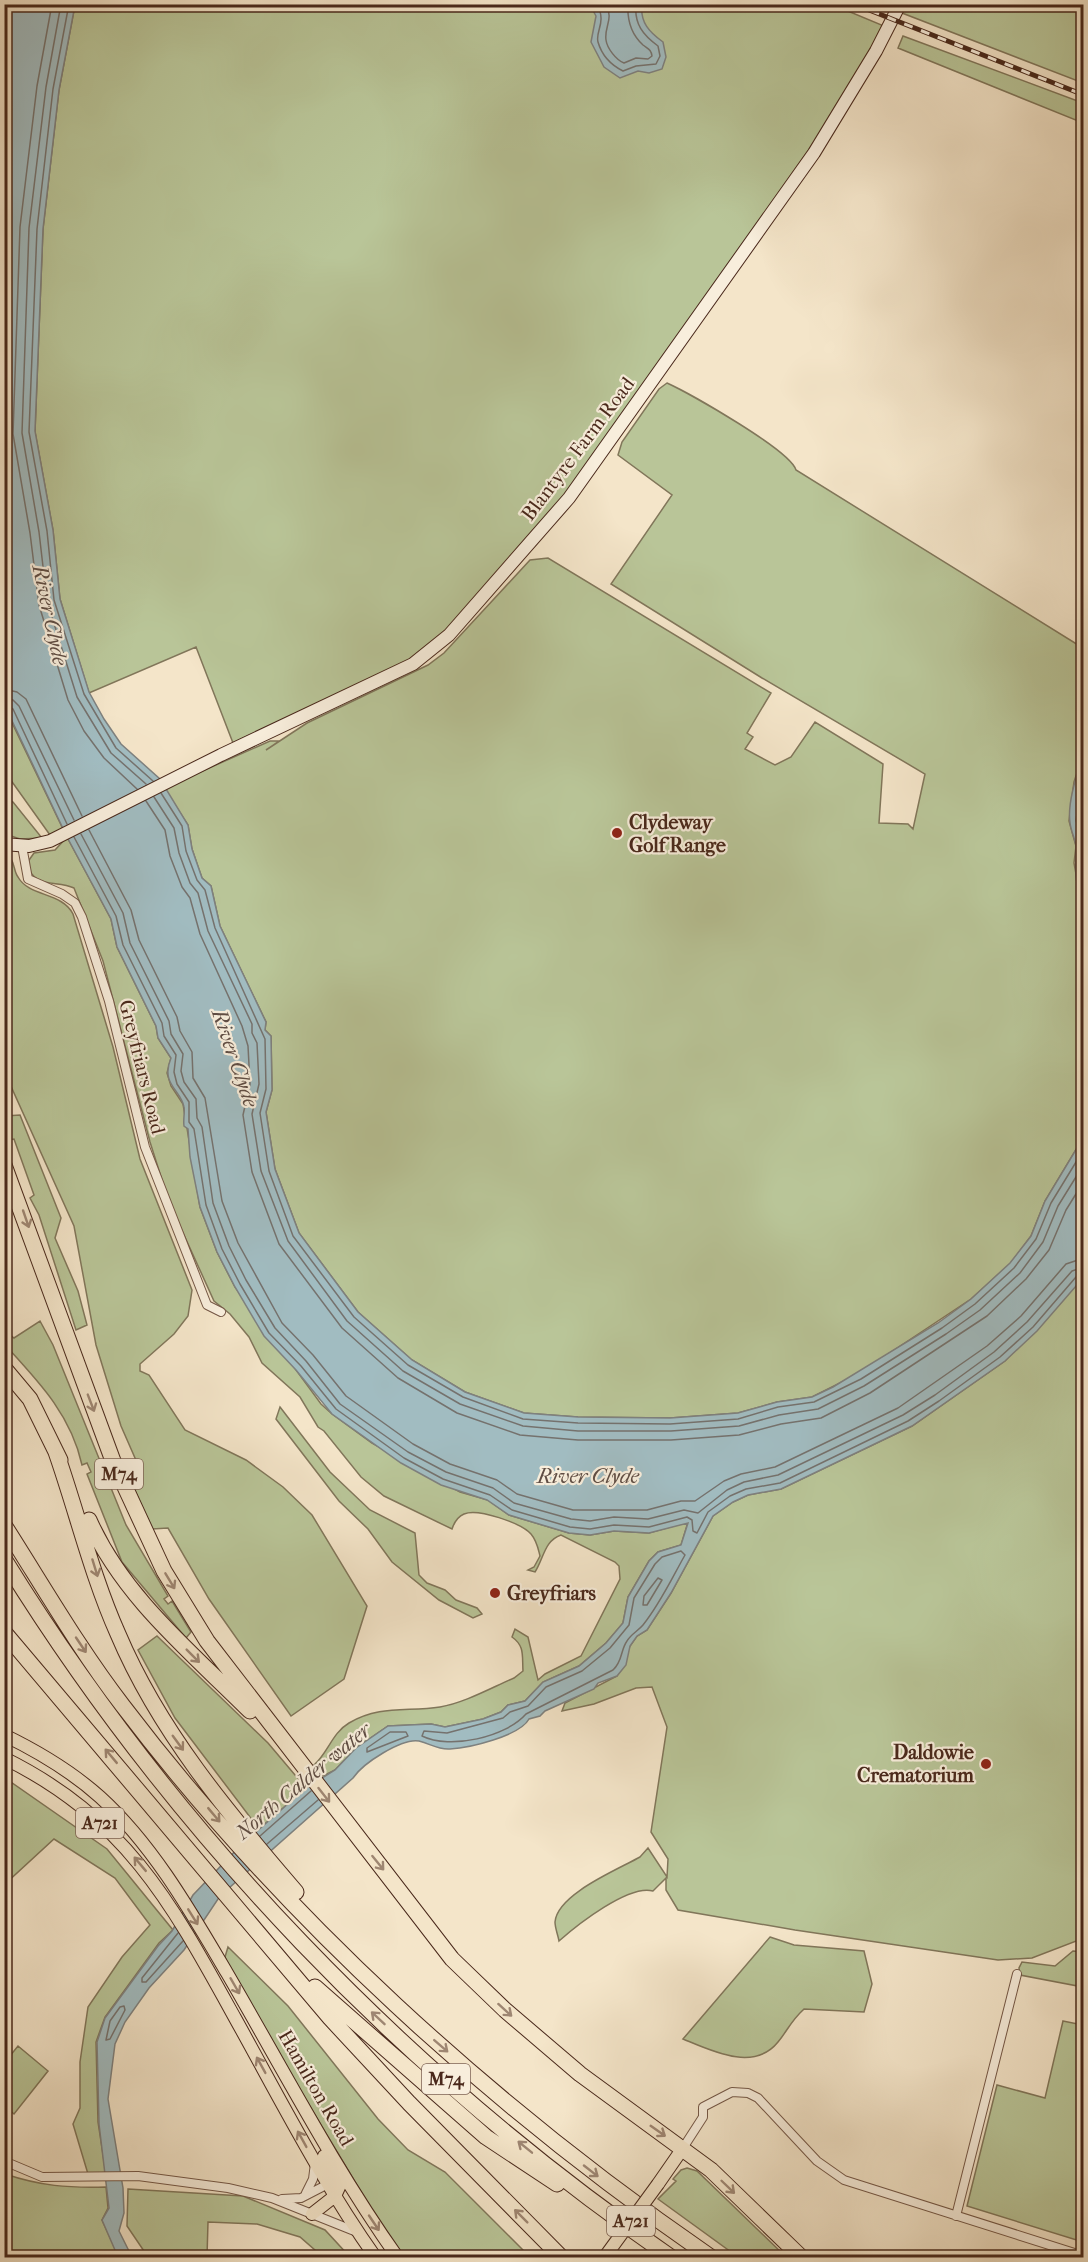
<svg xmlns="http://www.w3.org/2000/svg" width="1088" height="2262" font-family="'IM FELL French Canon',serif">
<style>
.green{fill:#b9c598;stroke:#81765a;stroke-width:1.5}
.water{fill:#a1bcc1;stroke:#7e817f;stroke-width:1.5}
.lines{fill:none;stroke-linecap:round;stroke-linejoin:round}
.shore{stroke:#75726e;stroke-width:1.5}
.minor-casing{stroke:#745746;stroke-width:10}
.secondary-casing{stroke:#49281b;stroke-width:14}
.primary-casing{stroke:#49281b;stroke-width:14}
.motorway-casing{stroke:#49281b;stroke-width:17}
.minor{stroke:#f8eedc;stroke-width:8}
.secondary{stroke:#f8eedc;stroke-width:12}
.primary{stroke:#f4e5c9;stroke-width:12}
.motorway{stroke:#f4e5c9;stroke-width:15}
.rail-casing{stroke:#49281b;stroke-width:5}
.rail{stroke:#f8eedc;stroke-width:3;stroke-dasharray:9;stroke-linecap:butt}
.primary-bridge-casing{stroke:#49281b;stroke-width:14;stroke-linecap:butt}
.primary-bridge{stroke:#f4e5c9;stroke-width:12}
.oneway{stroke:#9e8672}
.poi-dot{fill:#8f2418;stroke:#f8eedc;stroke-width:2}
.labels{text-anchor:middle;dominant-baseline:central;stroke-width:4.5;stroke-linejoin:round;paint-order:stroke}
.shield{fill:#f8eedc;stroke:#7e6355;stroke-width:1.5}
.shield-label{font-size:18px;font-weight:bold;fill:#49281b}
.street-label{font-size:20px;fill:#49281b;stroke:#f8eedc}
.poi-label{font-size:20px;font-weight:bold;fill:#49281b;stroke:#f8eedc;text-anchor:start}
.water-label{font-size:21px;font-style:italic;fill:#5f4d44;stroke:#f8eedc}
</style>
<rect width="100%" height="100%" fill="#f4e5c9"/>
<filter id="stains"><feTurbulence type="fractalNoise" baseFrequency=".00333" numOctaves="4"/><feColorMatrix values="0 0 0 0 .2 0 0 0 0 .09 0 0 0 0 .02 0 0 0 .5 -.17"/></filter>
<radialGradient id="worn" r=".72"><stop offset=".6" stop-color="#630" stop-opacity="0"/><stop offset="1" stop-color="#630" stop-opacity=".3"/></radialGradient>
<path class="green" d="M831 4 884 26 827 124 572 486 444 633 419 654 405 662 233 743 196 647 89 693 60 599 53 530 35 432 43 229 59 90 75 5Z
M906 4 1083 5V83L902 13Z
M903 36 1083 103V123L898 48Z
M667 383C689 393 790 450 796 470L1083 648V755L1074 782 1069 821 1076 846 1074 863 1079 891 1084 896 1083 1138 1045 1201 1031 1236 1011 1263 971 1299 858 1374 812 1397 777 1402 738 1413 670 1418 578 1417 524 1413 465 1392 412 1360 358 1312 299 1233 275 1169 266 1112 272 1090 271 1036 265 1030 266 1022 220 926 211 886 202 878 192 849 188 825 164 788 270 741H279L266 750 307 723 428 665 444 653 530 560 548 558 771 693 747 733 753 737 745 749 775 765 791 757 815 722 883 764 879 823 908 824 913 829 925 774 762 678 611 584 672 495 618 455 622 442 659 389Z
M4 706 63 829 50 835 5 772Z
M5 797 13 802 42 838 20 839 5 834Z
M67 837 111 919 117 947 156 1026 158 1038 171 1058 167 1073 171 1086 183 1104 200 1207 217 1252 235 1287 321 1404 332 1414 372 1443 460 1492 488 1500 509 1515 569 1533 590 1535 614 1531 649 1533 688 1522 681 1545 658 1552 649 1561 628 1597 623 1623 606 1643 579 1666 543 1682 525 1701 508 1705 501 1712 483 1719 445 1727 431 1724 388 1726 356 1748 335 1770 323 1776 314 1765C328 1753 332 1733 349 1723 380 1705 406 1712 440 1707 464 1703 491 1688 514 1678L523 1671C522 1656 525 1646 512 1637L515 1629 528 1637 538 1680 545 1674 581 1656 620 1579 619 1566 615 1562 561 1535C544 1541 544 1558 535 1572L528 1570 534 1567 540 1556C538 1548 537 1541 531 1534 521 1523 478 1508 464 1514 457 1517 454 1523 452 1529L384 1496 361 1477 324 1431 318 1427 300 1397 262 1363 249 1337 230 1314 214 1301 169 1202 150 1142 103 961 74 888C55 880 33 889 27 863L34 853 55 850Z
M4 856 11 859C15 865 14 872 18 877 29 897 62 892 73 914L113 1047 140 1159 192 1290 188 1316 174 1334 140 1364V1371L149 1375 185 1430 246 1460 283 1487 312 1515 367 1606 344 1679 291 1716 209 1599 168 1528 152 1529 129 1477 142 1474 121 1426 96 1345 74 1226 5 1073Z
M20 1115 61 1218 55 1238 78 1291 87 1325 76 1330 39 1215 30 1198 34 1195 14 1139 7 1140 5 1116Z
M1083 1278 1084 1927 1079 1940 1032 1958 998 1960 795 1930 678 1910 666 1890V1878L653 1891C629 1884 577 1925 559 1941 558 1935 555 1928 555 1922 557 1894 619 1869 640 1857L648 1848 667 1877 668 1859 651 1832 667 1727 652 1687 636 1688 594 1704 562 1711 565 1703 617 1676 630 1646 637 1636 647 1630 671 1593 713 1516 733 1502 748 1495 781 1489 912 1426 1005 1361Z
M40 1321 53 1345 126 1525 168 1596 164 1599 168 1604 172 1601 191 1632 186 1638 122 1562 87 1474 91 1472 87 1463 82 1465C71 1415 39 1382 5 1345L4 1330 14 1338Z
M280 1407 330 1472 370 1510 415 1533 419 1575 427 1583 445 1590 456 1600 477 1608 482 1614 473 1618 439 1600 392 1562 368 1529 339 1501 276 1419Z
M157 1636 268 1743 306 1788 259 1829 175 1718 138 1650Z
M5 1778 107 1849 173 1930 159 1943 105 2017 96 2042 98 2122 106 2174H88L73 2124 80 2108V2062L88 2007 122 1957 150 1925 115 1878 54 1839 5 1884Z
M770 1937 794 1945 864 1951 872 1984 864 2012 804 2009C790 2022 788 2030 778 2042 754 2072 712 2051 683 2039Z
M228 1947 288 2006 378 2119 408 2150 445 2172 530 2257H404L388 2237 232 1976 225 1957Z
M1073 1951 1083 1952V1987L1020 1975 1019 1968 1022 1962 1055 1966Z
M1063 2021 1083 2025V2242L967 2206 997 2085 1045 2098Z
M18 2046 48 2071 14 2114 5 2106V2062Z
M687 2168 697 2171 786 2257H738L658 2199 676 2181 673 2179 681 2170Z
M5 2174C41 2186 67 2188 106 2187L108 2208 102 2220 119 2257H5Z
M128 2189 243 2196 325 2230 350 2257H323L300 2237 257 2224 208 2222 207 2257H148L127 2226Z"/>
<path class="water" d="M4 5H75L59 90 43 229 35 431 53 530 60 599 89 692 104 719 121 744 160 779 188 825 192 849 202 878 211 886 220 926 266 1022 265 1030 271 1036 272 1090 266 1112 275 1169 299 1233 358 1312 412 1360 465 1392 524 1413 578 1417 670 1418 738 1413 777 1402 812 1397 833 1387 938 1323 971 1299 1010 1263 1031 1236 1045 1201 1083 1138V1278L1037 1331 1005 1361 912 1426 781 1489 748 1495 733 1502 713 1516 671 1593 647 1630 637 1636 630 1646 626 1665 617 1676 598 1683 594 1689 545 1711 540 1716 529 1719C520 1736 469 1748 450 1749 438 1750 431 1744 419 1741 402 1738 363 1763 353 1778L220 1896 184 1950 149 1988 125 2022 115 2044 108 2099 123 2188 124 2213 119 2231 129 2251 136 2257H118L102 2220 109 2208 99 2124 97 2042 105 2018 158 1946 172 1931 193 1895 240 1846 306 1788 335 1770 356 1748 388 1726 431 1724 445 1727 483 1719 501 1712 508 1705 525 1701 543 1682 579 1666 606 1643 623 1623 628 1597 649 1561 658 1552 681 1545 688 1523 649 1533 614 1531 590 1535 569 1533 509 1515 487 1500 441 1485 401 1463 332 1414 296 1370 264 1336 235 1287 217 1252 200 1207 190 1157 188 1129 184 1126C183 1120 185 1112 184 1107 181 1090 160 1084 171 1058L158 1038 156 1026 117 947 111 919 67 837 5 706Z
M590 5H642C640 22 649 32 663 42L666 57 662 69 649 73 638 71 620 78 604 67 591 42 596 16Z
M1083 755V896C1072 882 1077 863 1076 846 1075 839 1071 831 1070 823 1067 803 1077 774 1083 755Z"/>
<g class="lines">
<path class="shore" d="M52 4 37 86 20 227 13 434 30 533 39 605 68 700 84 731 104 758 137 789
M61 4 46 87 29 228 22 433 39 532 47 601 77 697 111 753 146 784
M69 4 53 89 37 229 29 432 47 531 54 600 84 694 116 748 153 781
M597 4C607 23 595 31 598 42 602 56 611 65 623 71L636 66 656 64 660 56 658 46C643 35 634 24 636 4
M606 4C614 20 604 26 606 40 607 48 616 60 624 63L636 58 648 59 652 56C651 49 648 49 643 45 631 34 627 20 628 4
M4 689 17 692 26 699 82 816
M4 698 13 700 19 706 74 820
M4 705 13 709 67 824
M1084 772 1076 820 1082 845 1080 863 1084 881
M161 793 182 826 186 851 197 880 205 890 215 928 265 1039 266 1089 260 1113 269 1171 293 1236 354 1317 408 1365 463 1397 523 1419 578 1423 670 1424 738 1419 778 1407 814 1402 861 1379 942 1328 975 1304 1014 1268 1036 1239 1051 1203 1084 1149
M154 797 174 828 179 853 190 883 198 893 208 931 252 1024V1033L257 1043 259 1084 252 1114 261 1171 288 1241 347 1321 403 1371 460 1404 523 1426 578 1431H671L739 1426 779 1415 818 1409 864 1386 946 1334 980 1310 1020 1273 1043 1242 1058 1206 1084 1164
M146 801 165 830 170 856 182 887 190 898 200 934 242 1026 248 1046 250 1084 243 1115 252 1172 279 1244 342 1328 398 1378 457 1413 520 1435 578 1440H671L739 1435 781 1424 821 1418 870 1393 987 1316 1026 1279 1049 1250 1066 1210 1084 1181
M89 830 131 910 139 940 177 1017 180 1031 192 1052 193 1078 205 1098 222 1201 238 1243 282 1323 313 1355 346 1396 413 1444 450 1464 497 1480 517 1494 573 1510H647L681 1501H695L724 1481 741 1474 775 1467 898 1408 987 1346 1021 1316 1066 1264 1084 1258
M81 834 123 913 130 943 169 1021 171 1034 183 1054 181 1071 184 1082 196 1099 197 1118 202 1127 213 1203 229 1246 246 1280 275 1328 306 1361 340 1404 408 1452 446 1472 493 1488 514 1503 571 1519 590 1521 614 1517 648 1519 684 1510 698 1513 727 1490 744 1482 778 1475 903 1415 935 1395 994 1352 1027 1322 1072 1271 1084 1267
M74 837 116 916 123 945 162 1023 164 1036 176 1055 174 1072 177 1084 189 1102V1122L194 1129 206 1205 222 1249 240 1284 269 1333 301 1366 336 1409 404 1458 443 1479 490 1495 512 1510 570 1527 590 1529 614 1525 649 1527 687 1517 692 1520 693 1531 697 1533 708 1512 730 1496 746 1489 780 1483 908 1421 939 1401 1000 1357 1033 1327 1076 1277 1084 1275
M681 1551 685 1555C672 1578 660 1604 643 1625 638 1631 631 1634 627 1641 620 1651 623 1661 613 1670L526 1714C506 1737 450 1750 422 1736L424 1731 447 1733 503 1718 510 1712 528 1706 546 1687 582 1671 610 1648 629 1625 634 1598 655 1564 662 1557Z
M658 1578 662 1580 647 1605H643L644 1596Z
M390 1732H406L408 1736 367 1752V1748Z
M260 1836 311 1791
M267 1844 318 1800
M178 1933 142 1978V1982H146L183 1941
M124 2006 125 2010 110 2039 106 2040 110 2021 120 2007Z"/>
<g class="minor-casing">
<path id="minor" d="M22 846 28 879 62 894 75 903 82 917 109 1001 145 1147 207 1305 221 1312
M683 2148 703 2117V2107L732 2092 748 2093 758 2098 817 2161 844 2180 1084 2256
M4 2161 42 2177 138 2176 228 2188 272 2198 357 2232
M306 2193 313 2179 315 2163
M282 2199 301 2198 330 2183
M956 2216 1017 1974"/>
</g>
<g class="secondary-casing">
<path id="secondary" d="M4 844 29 846 50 841 221 755 413 664 449 635 569 498 814 153 876 51 900 4"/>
</g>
<g class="primary-casing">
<path id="primary" d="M4 1735C39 1752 71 1771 100 1797 153 1845 191 1912 227 1973 283 2069 334 2168 398 2258
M4 1758C127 1819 172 1904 235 2018 280 2099 322 2182 376 2258
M658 2184 683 2148
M312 2214 335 2196 340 2185 324 2156"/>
</g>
<g class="motorway-casing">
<path id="motorway" d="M4 1165 113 1461 164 1571 207 1641 452 1959 505 2010 580 2074 711 2170 802 2258
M4 1368 30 1399 60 1460
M56 1452C77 1512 92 1576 118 1634 159 1731 228 1813 296 1892
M89 1520C123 1597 191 1652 250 1711
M4 1525C43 1586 79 1649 123 1706 284 1918 493 2107 712 2258
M4 1559C174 1834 406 2075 672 2258
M4 1632 330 2018 409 2103 562 2258
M315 1987 486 2137 557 2184"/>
</g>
<use href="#minor" class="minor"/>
<use href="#secondary" class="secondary"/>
<use href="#primary" class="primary"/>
<use href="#motorway" class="motorway"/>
<g class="rail-casing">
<path id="rail" d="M854 4 1084 95"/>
</g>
<use href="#rail" class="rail"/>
<g class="primary-bridge-casing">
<path id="primary-bridge" d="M604 2258 658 2184"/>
</g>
<use href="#primary-bridge" class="primary-bridge"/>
</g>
<defs><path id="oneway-shaft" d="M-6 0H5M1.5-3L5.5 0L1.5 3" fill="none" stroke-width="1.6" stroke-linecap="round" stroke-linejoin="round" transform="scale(1.5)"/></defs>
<g class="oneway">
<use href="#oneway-shaft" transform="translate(26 1219) rotate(71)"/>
<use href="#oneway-shaft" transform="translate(91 1403) rotate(69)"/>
<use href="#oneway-shaft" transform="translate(95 1568) rotate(73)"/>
<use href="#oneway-shaft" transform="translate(170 1581) rotate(59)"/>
<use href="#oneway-shaft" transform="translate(81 1645) rotate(56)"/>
<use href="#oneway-shaft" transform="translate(193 1656) rotate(45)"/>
<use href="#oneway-shaft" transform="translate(178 1743) rotate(54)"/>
<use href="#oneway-shaft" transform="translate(111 1756) rotate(-130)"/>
<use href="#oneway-shaft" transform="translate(324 1795) rotate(52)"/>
<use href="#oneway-shaft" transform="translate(214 1815) rotate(50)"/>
<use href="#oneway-shaft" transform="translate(378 1863) rotate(51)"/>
<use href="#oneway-shaft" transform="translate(140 1864) rotate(-130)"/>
<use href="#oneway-shaft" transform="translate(193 1917) rotate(58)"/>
<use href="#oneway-shaft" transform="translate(235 1986) rotate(60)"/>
<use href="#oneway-shaft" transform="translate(505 2010) rotate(42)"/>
<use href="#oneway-shaft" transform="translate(378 2018) rotate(-137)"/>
<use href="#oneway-shaft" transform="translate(441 2046) rotate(41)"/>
<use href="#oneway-shaft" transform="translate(261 2065) rotate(-119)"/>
<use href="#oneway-shaft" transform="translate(658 2131) rotate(35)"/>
<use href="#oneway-shaft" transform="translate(302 2139) rotate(-119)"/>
<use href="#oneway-shaft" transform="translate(525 2147) rotate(-141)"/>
<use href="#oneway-shaft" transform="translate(591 2171) rotate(38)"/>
<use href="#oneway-shaft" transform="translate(728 2187) rotate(44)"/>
<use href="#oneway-shaft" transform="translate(521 2216) rotate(-135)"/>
<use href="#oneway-shaft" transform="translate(374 2223) rotate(56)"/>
</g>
<g class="poi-dot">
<circle cx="617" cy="833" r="6"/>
<circle cx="495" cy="1593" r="6"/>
<circle cx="986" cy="1764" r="6"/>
</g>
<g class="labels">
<g class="shield">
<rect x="95" y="1459" width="48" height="30" rx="4.5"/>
<rect x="76" y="1808" width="48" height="30" rx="4.5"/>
<rect x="422" y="2064" width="48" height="30" rx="4.5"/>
<rect x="607" y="2206" width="48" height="30" rx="4.5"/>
</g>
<g class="shield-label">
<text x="119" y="1474">M74</text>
<text x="100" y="1823">A721</text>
<text x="446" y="2079">M74</text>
<text x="631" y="2221">A721</text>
</g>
<g class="street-label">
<text transform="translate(578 449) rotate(-53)">Blantyre Farm Road</text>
<text transform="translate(142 1067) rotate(76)">Greyfriars Road</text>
<text transform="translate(316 2088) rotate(60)">Hamilton Road</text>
</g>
<g class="poi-label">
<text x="629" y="822">Clydeway<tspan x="629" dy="23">Golf Range</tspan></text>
<text x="507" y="1593">Greyfriars</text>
<text x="974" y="1752" text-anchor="end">Daldowie<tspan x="974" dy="23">Crematorium</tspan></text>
</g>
<g class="water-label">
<text transform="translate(50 615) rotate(78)">River Clyde</text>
<text transform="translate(235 1058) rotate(71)">River Clyde</text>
<text x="588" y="1476">River Clyde</text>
<text transform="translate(303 1781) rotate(-40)">North Calder water</text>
</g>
</g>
<rect width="1088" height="2262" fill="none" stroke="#f4e5c9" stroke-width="24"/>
<rect x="6" y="6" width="1076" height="2250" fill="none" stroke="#49281b" stroke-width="3"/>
<rect x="12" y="12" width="1064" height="2238" fill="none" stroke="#49281b" stroke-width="1.5"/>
<rect width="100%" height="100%" filter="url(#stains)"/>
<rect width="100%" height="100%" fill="url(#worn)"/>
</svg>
